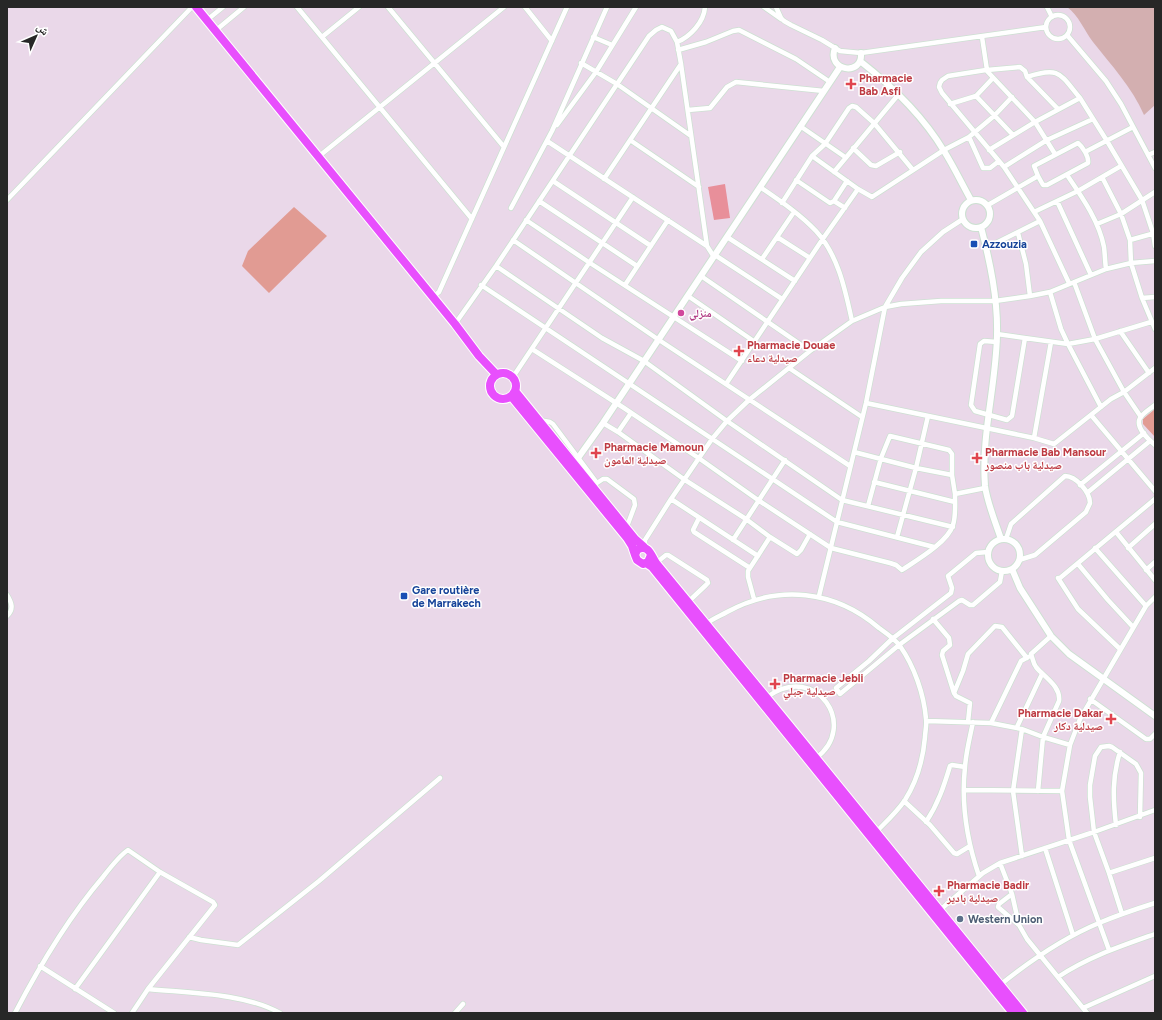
<svg xmlns="http://www.w3.org/2000/svg" width="1162" height="1020" font-family="Figtree,'Noto Naskh Arabic',sans-serif">
<style>
.green{fill:#e19b93}
.cemetery{fill:#d3afb0}
.pitch{fill:#e88f9a}
.lines{fill:none;stroke-linecap:round;stroke-linejoin:round}
.street-casing{stroke:#cde0d2;stroke-width:6}
.secondary-casing{stroke:#cde0d2;stroke-width:8}
.highway-casing{stroke:#fff;stroke-width:10}
.street{stroke:#fff;stroke-width:4.5}
.secondary{stroke:#fff;stroke-width:6}
.highway{stroke:#e84ffd;stroke-width:8}
.health-dot{fill:#e0444e;stroke:#fff;stroke-width:1.5}
.transit-dot{fill:#1a4fb4;stroke:#fff;stroke-width:1.5}
.hotel-dot{fill:#d1479c;stroke:#fff;stroke-width:1.5}
.service-dot{fill:#5c6f8a;stroke:#fff;stroke-width:1.5}
.labels{text-anchor:middle;dominant-baseline:central;stroke-width:3;stroke-linejoin:round;paint-order:stroke}
.health-label{font-size:11px;font-weight:bold;fill:#be3a42;stroke:#fff;text-anchor:start}
.transit-label{font-size:11px;font-weight:bold;fill:#164399;stroke:#fff;text-anchor:start}
.hotel-label{font-size:11px;font-weight:bold;fill:#b23c85;stroke:#fff;text-anchor:start}
.service-label{font-size:11px;font-weight:bold;fill:#4e5e75;stroke:#fff;text-anchor:start}
</style>
<rect width="100%" height="100%" fill="#ead8e9"/>
<path class="green" d="M294 207 327 236 269 293 242 266 248 251Z
M1155 409V437L1143 424V419Z"/>
<path class="cemetery" d="M1067 7H1155V105L1144 115C1132 87 1111 65 1093 42 1084 30 1079 16 1067 7Z"/>
<path class="pitch" d="M725 184 730 218 714 220 708 187Z"/>
<g class="lines">
<g class="street-casing">
<path id="street" d="M297 7 472 219
M388 7 504 147
M525 7 552 41
M764 7 781 19
M776 7 781 18 784 21 791 25 822 40 840 51 861 53 1046 27
M1047 7 1052 17
M1046 27a12 12 0 1 1 24 0a12 12 0 1 1-24 0Z
M207 20 223 7
M215 31 244 7
M1067 35 1106 81 1121 104 1155 168
M322 37 359 7
M593 37 612 45
M982 37 987 70H986L1035 122 1055 154
M677 42C690 37 704 22 705 7
M678 50 706 42 733 31 739 30 796 59 830 82
M581 63 617 84 691 136
M986 70 948 76 942 80 940 83 939 87 942 93 1004 167 1040 221 1069 283
M987 70 1020 67 1025 71 1027 77
M976 96 1013 135
M950 104 976 96 993 78
M1058 109 1027 77C1060 66 1060 74 1080 98
M688 110 710 108 727 87 736 82 824 91
M557 125 596 72 636 7
M800 126 845 157
M969 137 983 168H990L999 161
M630 140 699 187
M547 141 707 246 714 257
M1078 143C1083 147 1089 157 1088 163L1047 185H1043L1038 176 1034 166Z
M853 148 871 165 876 166 900 152
M989 150 1035 122 1080 98 1107 141 1142 200 1153 233 1155 246
M1085 152 1133 127
M1148 155 1155 152
M812 156 858 189
M318 157 504 7
M1004 167 1047 140 1093 119
M834 172 898 95
M1067 175C1082 197 1099 221 1104 247 1105 255 1105 262 1106 269
M1102 177 1121 214 1130 240 1131 263 1142 298 1155 329
M604 179 681 64
M796 180 830 203 834 201 847 181
M553 181 651 246
M760 187C779 200 800 214 816 231 838 255 845 289 852 321
M7 200 192 7
M539 201 637 266
M834 201 845 208
M1057 201 1091 275
M782 203 812 156 825 144 849 108 852 106 856 107 874 123 913 170
M988 205 1038 176
M511 208 552 131 607 7
M1034 212 1078 191 1121 166
M526 220 590 263 742 361
M1097 224 1121 214 1155 192
M1018 233 1026 264 1030 296
M727 237 795 281
M777 237 810 258
M513 240 659 340 850 466
M1130 240 1155 233
M986 248 1040 221
M715 255 782 299
M762 259 794 212
M496 266 602 338 644 361 727 421 842 500 953 527
M701 276 810 351
M1074 282 1095 339 1124 392 1141 417
M481 285 837 522 934 547
M625 285 668 220
M1050 292 1061 329 1068 344 1101 407
M688 296 755 342
M433 297 439 292 567 7
M1142 298 1155 297
M455 324 496 266 649 36 656 30 662 27 671 31 677 42 681 64 707 246
M1120 331 1149 373
M997 334 1068 344 1095 339 1151 322
M997 342 984 341 980 344 971 405 975 411 1007 420 1012 416 1025 338
M532 349 624 408 700 459 758 500 831 548 890 563 896 565 902 570C917 560 948 542 953 525 956 516 955 504 955 494L985 488
M789 368 862 417
M513 377 633 197
M726 384 822 240 858 189 872 197 875 195 944 150 969 137 994 116 1012 97
M866 403 1034 438 1054 444 1111 399 1124 392 1155 368
M1155 405C1150 409 1143 413 1140 418 1135 427 1149 440 1155 445
M1091 415 1155 491
M539 420 550 422 553 424 597 483 603 479H607L634 499 635 505 626 529
M603 423 618 432 685 480 746 519 770 537 748 571V577L754 599
M618 432 631 413
M1034 438 1051 342
M854 452 916 468 952 475 955 494
M874 482 955 502
M1080 485 1144 433
M1087 493 1150 441
M671 499 758 556
M868 506 881 458 890 436 949 450 952 454V475
M699 518 693 530 694 532 750 568
M1116 532 1155 580
M770 537 797 554 801 550 810 534
M897 537 916 468 928 416
M1006 539 1011 524 1065 476C1076 476 1090 492 1090 503 1089 506 1087 509 1086 512L1035 555 1019 560
M733 540 785 460
M645 547V540L671 499 712 439 727 421 749 400 810 351 852 321 885 307 901 304 941 301H995L1030 296 1050 292 1106 269 1131 263 1155 261
M1095 548 1146 606
M1128 548 1155 524
M988 552 976 553 948 576 952 588 951 593 892 639 869 661 836 688 840 694 899 645 959 601 962 600 970 605H973L1000 582 1002 571
M656 563 666 555H668L707 580 708 583 706 585 688 602
M1078 564 1108 600 1133 627
M1146 570 1155 562
M7 595C12 603 14 609 7 616
M819 596 866 403 885 307 902 278 921 252 943 232 963 219
M933 619 949 638 950 645 943 651 942 655 954 693
M706 624C712 619 720 616 727 612 778 584 835 590 879 628 886 633 895 639 900 646 914 666 924 694 926 719 927 725 925 732 925 737 923 760 917 781 905 800 897 812 886 822 876 832
M1120 649 1078 609 1058 578H1060L1155 499
M767 697C817 661 859 727 816 758
M1090 699 1146 739H1150L1155 734
M927 721 991 723 1022 729 1043 737 1070 745
M968 722 970 703 956 696 954 693 963 671 968 654 995 626 1002 627 1027 658
M973 722C970 737 966 752 965 767 961 804 967 841 979 876
M991 723 1021 661 1028 657
M1017 727 1042 674
M964 790 1062 791
M1038 791 1043 737 1059 701C1061 686 1044 677 1036 667 1033 663 1033 659 1031 654L1051 636
M904 801 930 825 954 853 957 854 970 846
M926 822C938 804 944 786 950 766L952 765 965 767
M1116 825C1113 799 1112 777 1120 752
M1045 848 1073 935
M1022 856 1013 791 1022 729
M1000 863 1012 894 1019 925 1027 939 1087 1013
M1109 873 1155 858
M1012 894 999 904 998 907 1019 925
M940 910 983 873 1000 863 1094 832 1155 810
M1122 914 1109 873 1094 832 1090 797V785L1095 756 1101 747 1109 746 1112 747 1136 764 1141 773 1140 817
M189 937 201 940 238 945 319 881 440 778
M1109 950 1069 840 1062 791 1070 745 1080 719 1146 606 1155 597
M40 966 114 1013
M1058 977C1088 957 1121 946 1155 934
M1000 985C1031 960 1063 938 1099 923 1118 915 1136 909 1155 903
M75 989 160 872
M148 989C189 993 244 993 280 1013
M1083 1008 1155 976
M15 1013C40 965 68 918 103 877 110 868 119 856 128 850L160 872 213 902 215 905 148 989 132 1013
M455 1013 463 1004"/>
</g>
<g class="secondary-casing">
<path id="secondary" d="M835 48C826 71 863 77 861 53
M860 61C892 86 923 116 944 151 954 167 962 184 971 200
M962 214a14 14 0 1 1 28 0a14 14 0 1 1-28 0Z
M981 227C990 262 998 299 997 335 996 386 981 435 985 486 987 502 996 524 1001 539
M573 461 578 458 603 423 840 67
M988 555a16 16 0 1 1 32 0a16 16 0 1 1-32 0Z
M1012 569 1020 588 1051 636 1069 654 1155 716"/>
</g>
<g class="highway-casing">
<path id="highway" d="M196 7 455 324 479 356 496 374
M490 386a13 13 0 1 1 26 0a13 13 0 1 1-26 0Z
M515 391 635 539 644 547
M511 396 627 538 632 546 635 555
M651 555 648 562 643 564 637 560 635 555 637 550C648 543 651 555 656 563L789 725 1023 1013
M646 563 652 567 1013 1013"/>
</g>
<use href="#street" class="street"/>
<use href="#secondary" class="secondary"/>
<use href="#highway" class="highway"/>
</g>
<g class="health-dot">
<path d="M849 78h4v4h4v4h-4v4h-4v-4h-4v-4h4z"/>
<path d="M737 345h4v4h4v4h-4v4h-4v-4h-4v-4h4z"/>
<path d="M594 447h4v4h4v4h-4v4h-4v-4h-4v-4h4z"/>
<path d="M975 452h4v4h4v4h-4v4h-4v-4h-4v-4h4z"/>
<path d="M773 678h4v4h4v4h-4v4h-4v-4h-4v-4h4z"/>
<path d="M1109 713h4v4h4v4h-4v4h-4v-4h-4v-4h4z"/>
<path d="M937 885h4v4h4v4h-4v4h-4v-4h-4v-4h4z"/>
</g>
<g class="transit-dot">
<rect x="970" y="240" width="8" height="8" rx="2"/>
<rect x="400" y="592" width="8" height="8" rx="2"/>
</g>
<circle class="hotel-dot" cx="681" cy="313" r="4"/>
<circle class="service-dot" cx="960" cy="919" r="4"/>
<g class="labels">
<g class="health-label">
<text x="859" y="78">Pharmacie<tspan x="859" dy="13">Bab Asfi</tspan></text>
<text x="747" y="345">Pharmacie Douae<tspan x="747" dy="13">صيدلية دعاء</tspan></text>
<text x="604" y="447">Pharmacie Mamoun<tspan x="604" dy="13">صيدلية المامون</tspan></text>
<text x="985" y="452">Pharmacie Bab Mansour<tspan x="985" dy="13">صيدلية باب منصور</tspan></text>
<text x="783" y="678">Pharmacie Jebli<tspan x="783" dy="13">صيدلية جبلي</tspan></text>
<text x="1103" y="713" text-anchor="end">Pharmacie Dakar<tspan x="1103" dy="13">صيدلية دكار</tspan></text>
<text x="947" y="885">Pharmacie Badir<tspan x="947" dy="13">صيدلية بادير</tspan></text>
</g>
<g class="transit-label">
<text x="982" y="244">Azzouzia</text>
<text x="412" y="590">Gare routière<tspan x="412" dy="13">de Marrakech</tspan></text>
</g>
<g class="hotel-label">
<text x="689" y="313">منزلي</text>
</g>
<g class="service-label">
<text x="968" y="919">Western Union</text>
</g>
</g>
<rect width="1162" height="1020" fill="none" stroke="#272727" stroke-width="16"/>
<g transform="translate(36 36) rotate(45)" stroke="#ffffff" stroke-width="3" paint-order="stroke">
<path d="M0-3L7 15L0 10L-7 15Z" fill="#272727"/>
<text y="-6" font-size="11" font-weight="bold" text-anchor="middle" fill="#272727">ش</text>
</g>
</svg>
